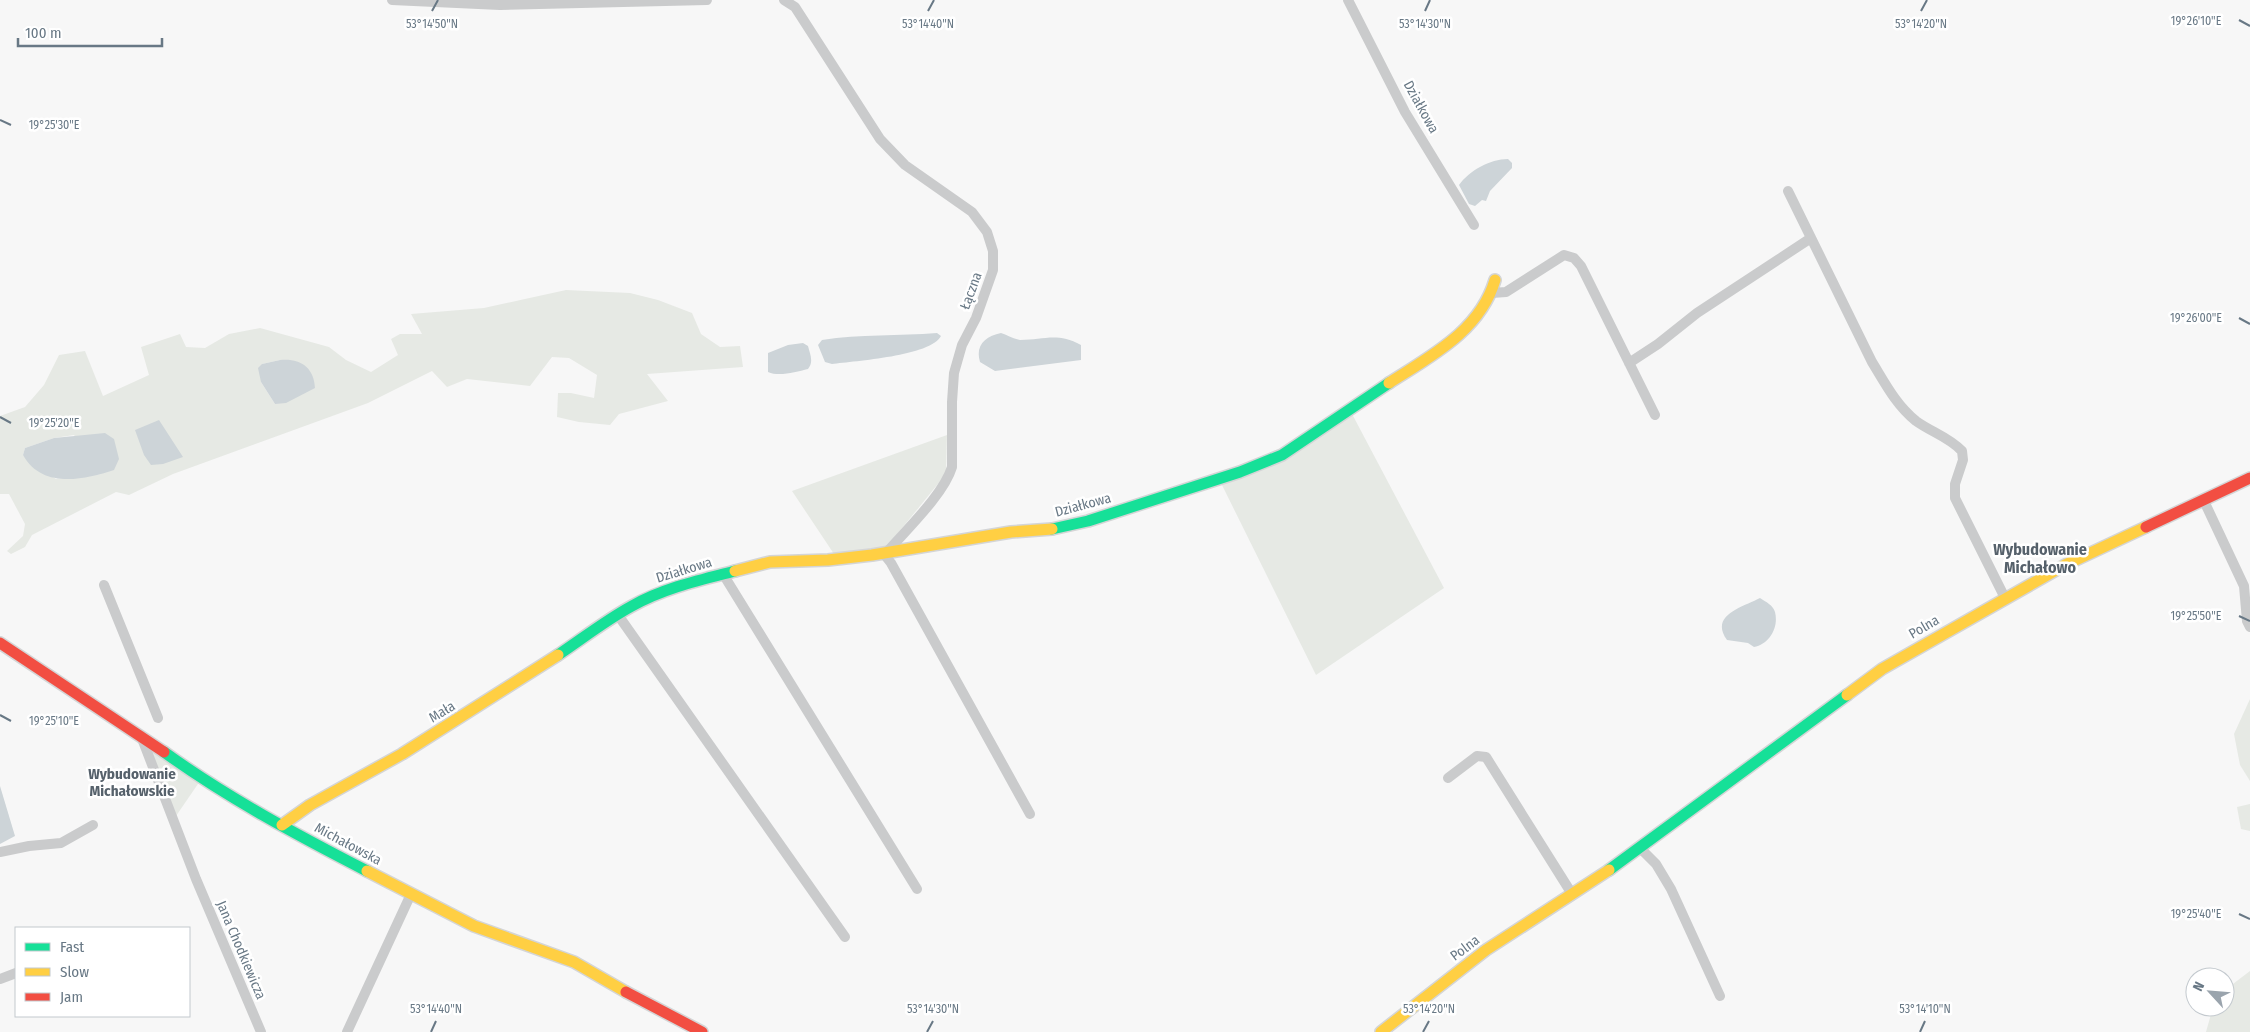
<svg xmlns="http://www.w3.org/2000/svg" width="2250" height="1032" font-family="'Fira Sans Condensed',sans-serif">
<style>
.green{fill:#e6e9e4;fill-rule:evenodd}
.water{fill:#cdd4d8}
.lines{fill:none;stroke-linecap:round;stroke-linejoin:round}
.fast-casing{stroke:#d4d5d6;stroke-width:14}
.slow-casing{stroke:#d4d5d6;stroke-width:14}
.jam-casing{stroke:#d4d5d6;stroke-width:14}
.street{stroke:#cacbcc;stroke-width:10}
.fast{stroke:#16e098;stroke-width:11}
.slow{stroke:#ffcf43;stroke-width:11}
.jam{stroke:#f24e42;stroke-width:11}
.ticks{fill:none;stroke:#687885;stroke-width:2}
.labels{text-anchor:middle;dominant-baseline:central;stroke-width:5;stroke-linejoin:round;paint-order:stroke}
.street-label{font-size:14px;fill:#687885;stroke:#fff}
.neighbourhood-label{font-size:15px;font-weight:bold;fill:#56616b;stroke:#fff}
.quarter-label{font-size:16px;font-weight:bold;fill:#56616b;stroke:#fff}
.ticks-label{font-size:12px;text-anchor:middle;fill:#687885;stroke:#fff;stroke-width:5;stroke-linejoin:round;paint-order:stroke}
</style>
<rect width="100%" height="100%" fill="#f7f7f7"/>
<path class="green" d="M566 290 630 293 658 300 692 313 701 334 720 347 740 346 743 367 647 374 668 401 619 414 610 425 579 422 557 417 558 393H571L594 398 597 375 569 358 552 357 530 386 467 379 447 387 432 371 368 403 173 474 129 495 116 492 32 535 25 547 11 554 7 551 23 536 25 524 9 494H0V416L25 407 44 385 59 355 85 351 103 396 149 375 141 347 180 334 186 347 205 348 229 334 260 328 329 347 346 360 371 372 398 355 391 339 400 334H422L411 314 484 308ZM280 360 275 404 261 382 262 364ZM74 435 101 474 56 479 23 455 25 448 54 438Z
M1351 412 1444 588 1316 675 1221 483Z
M947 435 946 474 885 549 834 554 792 491Z
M2250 699V781L2240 765 2234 734Z
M150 748 200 781 176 816Z
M2250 804V831L2241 829 2237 807Z
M2250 971V1032H2206L2213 1007H2225V990Z"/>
<path class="water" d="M1508 159 1512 163V168L1490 191 1486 201 1482 200 1475 206 1469 204 1459 185C1469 171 1490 159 1508 159Z
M937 333 941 336C931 356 855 361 832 364L825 362 818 345 822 340C860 334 899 336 937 333Z
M1001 333C1007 335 1014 339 1020 340 1044 340 1057 332 1081 345V360L995 371 980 362C975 346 985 336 1001 333Z
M803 343 808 346C810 354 814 362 808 369 796 372 779 377 768 372V353L788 345Z
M280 360C300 358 314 367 315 388L286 403 275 404 261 382 258 368 262 364Z
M159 420 183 457 163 464 151 465 144 455 135 430Z
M105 433 114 439 119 459 114 470C83 480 42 489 23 455L25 448 54 438Z
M1760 598C1766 602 1773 605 1775 612 1779 628 1769 644 1754 647L1748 643 1727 640C1709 615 1743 607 1760 598Z
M0 786 15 836 0 844Z"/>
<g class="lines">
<g class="fast-casing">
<path id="fast" d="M1052 529 1088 521 1240 472 1282 455 1389 383
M558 655C582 639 606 620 632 606 664 588 700 580 735 571
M164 752C228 798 297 835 367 871
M1609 870 1847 695"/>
</g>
<g class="slow-casing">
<path id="slow" d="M1389 383C1431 356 1480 331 1495 280
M735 571 770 562 828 560 872 555 1011 532 1052 529
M1847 695 1882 669 2065 565 2146 527
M282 825 310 805 402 754 558 655
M367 871 474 926 574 962 626 992
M1381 1032 1486 950 1609 870"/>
</g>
<g class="jam-casing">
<path id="jam" d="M2146 527 2250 478
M0 643 164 752
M626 992 702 1032"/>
</g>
<path class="street" d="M392 0 500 5 707 0
M784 0 795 7 880 139 905 165 972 212 987 232 993 251V270L976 318 962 345 954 373 952 402V467C944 494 906 530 887 552
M1348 0 1405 112 1474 225
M1788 191 1872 362C1885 383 1896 405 1916 421 1931 432 1949 437 1962 451L1963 460 1955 484V498L2005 598
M1492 293 1506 292 1564 255 1574 258 1581 266 1655 415
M1629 363 1658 344 1697 313 1811 238
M2204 501 2244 586 2247 621 2250 627
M883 553 891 563 1030 814
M723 574 917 889
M104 585 158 718
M618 615 845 937
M141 736 196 879 261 1032
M1448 778 1477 756 1486 757 1572 894
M1640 848 1656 864 1671 889 1720 996
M0 852 29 846 61 843 93 825
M0 979 16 973
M347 1032 411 894"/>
<use href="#fast" class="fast"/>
<use href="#slow" class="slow"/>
<use href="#jam" class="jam"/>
</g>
<path class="ticks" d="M432 11 438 0M928 11 934 0M1425 11 1430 0M1921 11 1927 0M2239 20 2250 26M0 120 11 125M2239 318 2250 324M0 417 11 423M2239 616 2250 621M0 715 11 721M2239 914 2250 919M431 1032 436 1021M927 1032 933 1021M1423 1032 1429 1021M1920 1032 1925 1021"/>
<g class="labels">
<g class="street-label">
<text transform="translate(1421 107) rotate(61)">Działkowa</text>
<text transform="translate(971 291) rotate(-70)">Łączna</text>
<text transform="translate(1083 505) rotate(-15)">Działkowa</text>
<text transform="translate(684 570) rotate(-17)">Działkowa</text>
<text transform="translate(1924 627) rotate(-30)">Polna</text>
<text transform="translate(442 712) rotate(-31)">Mała</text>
<text transform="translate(348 844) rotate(28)">Michałowska</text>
<text transform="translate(1465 948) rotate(-37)">Polna</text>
<text transform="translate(241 950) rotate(67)">Jana Chodkiewicza</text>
</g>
<g class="neighbourhood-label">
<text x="132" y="774">Wybudowanie<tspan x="132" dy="17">Michałowskie</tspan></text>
</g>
<g class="quarter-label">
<text x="2040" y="549">Wybudowanie<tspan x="2040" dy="18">Michałowo</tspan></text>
</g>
</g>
<g class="ticks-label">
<text x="2196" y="25">19°26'10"E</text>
<text x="432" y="28">53°14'50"N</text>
<text x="928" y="28">53°14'40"N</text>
<text x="1425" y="28">53°14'30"N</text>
<text x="1921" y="28">53°14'20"N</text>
<text x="54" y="129">19°25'30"E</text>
<text x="2196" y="322">19°26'00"E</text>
<text x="54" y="427">19°25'20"E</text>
<text x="2196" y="620">19°25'50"E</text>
<text x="54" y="725">19°25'10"E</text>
<text x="2196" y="918">19°25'40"E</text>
<text x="436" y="1013">53°14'40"N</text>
<text x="933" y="1013">53°14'30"N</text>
<text x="1429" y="1013">53°14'20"N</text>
<text x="1925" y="1013">53°14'10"N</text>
</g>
<rect x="15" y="927" width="175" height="90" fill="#ffffff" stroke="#c3c9ce"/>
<rect x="25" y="943" width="25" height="8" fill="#16e098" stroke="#c3c9ce"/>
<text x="60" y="952" font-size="15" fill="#687885">Fast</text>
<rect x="25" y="968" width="25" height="8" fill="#ffcf43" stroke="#c3c9ce"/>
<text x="60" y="977" font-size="15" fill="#687885">Slow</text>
<rect x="25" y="993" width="25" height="8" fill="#f24e42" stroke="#c3c9ce"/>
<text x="60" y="1002" font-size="15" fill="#687885">Jam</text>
<g transform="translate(2210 992) rotate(296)"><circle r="24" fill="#ffffff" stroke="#c3c9ce"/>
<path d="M0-4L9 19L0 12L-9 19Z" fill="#9aa4ad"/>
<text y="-8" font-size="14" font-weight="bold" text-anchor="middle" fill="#687885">N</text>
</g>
<path d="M18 38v8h144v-8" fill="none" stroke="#687885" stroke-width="2.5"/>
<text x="25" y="38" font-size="15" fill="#687885" stroke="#ffffff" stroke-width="4" paint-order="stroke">100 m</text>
</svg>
